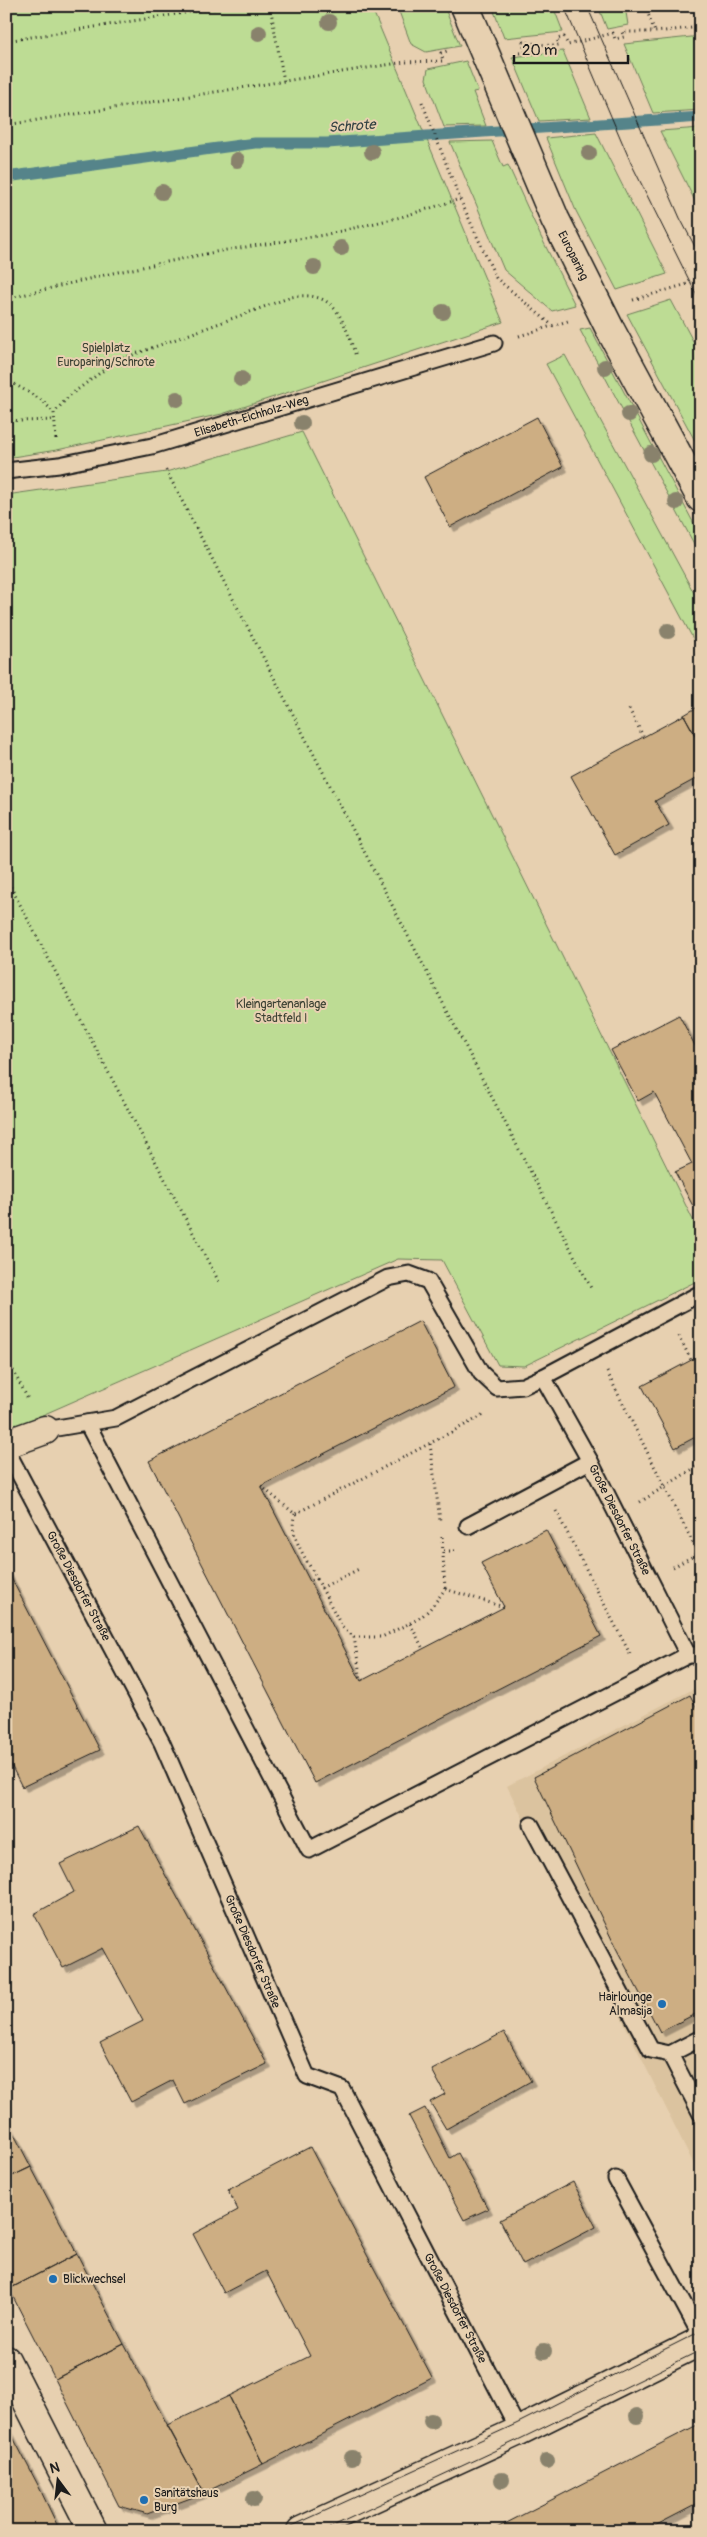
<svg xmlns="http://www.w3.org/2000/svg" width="707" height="2537" font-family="Pangolin,sans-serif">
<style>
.built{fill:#dbc39f}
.green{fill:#bddc94;stroke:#6c7c58}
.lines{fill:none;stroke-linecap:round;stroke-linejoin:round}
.stream{stroke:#54848a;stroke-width:11}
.building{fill:#cdae83;stroke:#1c1c1c;filter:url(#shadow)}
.service-casing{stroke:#1c1c1c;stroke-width:19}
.minor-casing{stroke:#1c1c1c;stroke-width:31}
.secondary-casing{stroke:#1c1c1c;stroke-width:31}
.path{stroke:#1c1c1c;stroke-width:3;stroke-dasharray:1 4;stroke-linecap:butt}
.service{stroke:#e7d0b0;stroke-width:15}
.minor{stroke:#e7d0b0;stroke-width:28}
.secondary{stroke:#e7d0b0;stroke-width:28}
.tram{stroke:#1c1c1c;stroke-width:1}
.tree{fill:#89826c}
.poi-dot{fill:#1f6fb2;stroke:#e7d0b0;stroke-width:2}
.labels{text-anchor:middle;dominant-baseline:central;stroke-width:4;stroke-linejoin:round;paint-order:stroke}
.street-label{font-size:12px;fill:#1c1c1c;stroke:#e7d0b0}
.park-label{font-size:12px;fill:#3c4234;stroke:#e7d0b0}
.poi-label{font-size:12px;fill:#1c1c1c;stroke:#e7d0b0;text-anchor:start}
.water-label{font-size:14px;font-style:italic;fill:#2f3f41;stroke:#e7d0b0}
</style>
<defs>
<filter id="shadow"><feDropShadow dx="4.5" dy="4.5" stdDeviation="0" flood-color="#0004"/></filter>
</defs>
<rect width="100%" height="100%" fill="#e7d0b0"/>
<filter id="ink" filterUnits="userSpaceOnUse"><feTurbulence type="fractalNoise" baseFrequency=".02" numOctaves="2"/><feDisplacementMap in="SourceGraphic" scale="10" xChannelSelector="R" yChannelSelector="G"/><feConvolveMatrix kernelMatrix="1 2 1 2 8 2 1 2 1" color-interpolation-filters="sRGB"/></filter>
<g filter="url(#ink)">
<path class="built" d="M701 1685V2179L507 1786Z"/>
<path class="green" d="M6 6H371L503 322 222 414 57 450 6 458Z
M397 6H444L460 46 426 52 411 44Z
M492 6H553L563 32 504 38Z
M598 6H625L628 25 607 29Z
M701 36V110L653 113 624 44Z
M563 51 591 118 539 121 512 57Z
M466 61 478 91 473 92 486 126 444 127 426 79 428 69Z
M701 128V213L660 131Z
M596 133 667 274 617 290 576 211 546 138Z
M492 141 503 167 508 165 541 237 575 305 552 311 504 270 450 142Z
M671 300 701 356V452L627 314Z
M590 328 701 537V557L580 330Z
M565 355 701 606V647L698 648 546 364Z
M302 432 697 1228H701V1279L524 1366 498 1365 442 1260 398 1259 31 1420 6 1429V495L166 472Z"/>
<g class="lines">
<path class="stream" d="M6 177 255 143H327L701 117"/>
</g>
<path class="building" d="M537 417 563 467 450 527 424 477Z
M701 705V746L684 715Z
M684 715 701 746V776L655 801 669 825 615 855 571 776Z
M679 1015 701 1057V1202L693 1206 675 1172 692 1164 654 1092 638 1101 611 1050Z
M420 1321 454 1387 261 1486 361 1681 504 1607 481 1563 546 1530 601 1636 315 1783 149 1461Z
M701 1355V1434L675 1448 642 1386Z
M6 1568 100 1750 22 1787 9 1761 6 1763Z
M690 1695 701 1716V2011L660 2032 616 1948 534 1777Z
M139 1826 267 2064 185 2104 173 2080 131 2102 100 2043 143 2021 103 1948 63 1968 34 1914 74 1892 60 1864Z
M504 2032 531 2081 446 2129 430 2102 445 2094 432 2070Z
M425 2108 450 2158 458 2153 488 2209 464 2220 409 2116Z
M6 2119 31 2167 6 2179Z
M310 2147 432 2378 263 2464 229 2396 310 2356 266 2271 224 2293 193 2234 238 2210 228 2190Z
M31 2167 77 2254 9 2289 6 2284V2179Z
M573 2182 596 2227 523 2265 500 2220Z
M77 2254 124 2344 55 2379 9 2289Z
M124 2344 204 2493 148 2514 119 2506 55 2379Z
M229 2396 263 2464 204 2493 167 2425Z
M701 2423V2502L645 2531H491Z
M6 2424 38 2485 60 2531H6Z"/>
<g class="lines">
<g class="service-casing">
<g id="service">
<path id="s1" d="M6 471 59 465 152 446 494 343"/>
<path id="s2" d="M543 1377 590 1461 688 1655H701"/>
<path d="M87 1423 309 1850 688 1655"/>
<path d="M45 1430 116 1418 388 1278 409 1274 428 1281 481 1373 497 1388 523 1386 543 1377 701 1293"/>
<path id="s3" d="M6 1449 162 1743 307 2076 342 2089 519 2431"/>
<path d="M468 1526 590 1461"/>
<path d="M531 1825 651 2050 670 2054 701 2038"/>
<path d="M670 2054 701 2114"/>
<path d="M616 2179 701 2336"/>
</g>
</g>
<g class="minor-casing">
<path id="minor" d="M6 1444 45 1430
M6 2360 93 2531"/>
</g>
<g class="secondary-casing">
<g id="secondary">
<path id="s4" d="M465 6 555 219 611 331 701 498"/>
<path d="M301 2531 519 2431 701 2341"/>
</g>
</g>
<path class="path" d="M270 6 284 81
M645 6 655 32
M6 41 228 6
M520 53 525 52 523 42 554 46 559 45 557 39 564 37 568 45 613 33 615 39 624 37 622 32H655L701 27
M422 102 460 199 496 278 553 326
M6 125 405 62 443 61 441 53 447 51
M6 299 113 273 220 251 324 235 401 217 460 199
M633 300 701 280
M519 336 568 321
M6 379 43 401 54 413
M6 419 20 421 54 420
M56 439 54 413 69 396 116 361 291 297C337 289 343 321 356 356
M166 470 591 1288
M629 709 643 736
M6 878 219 1282
M679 1336 691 1360
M6 1357 29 1401
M607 1372 701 1559
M430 1444 440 1521
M261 1486 295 1514 482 1416 484 1412
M640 1502 701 1464
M556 1511 630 1654
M295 1514C287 1535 308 1561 317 1579L310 1581
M442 1537 445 1589
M444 1551H456
M673 1567 701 1552
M317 1579 342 1627 354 1637 361 1681
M321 1588 361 1568
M410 1623C428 1615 434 1604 445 1589L504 1607
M354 1637H382L410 1623 423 1649"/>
<use href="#service" class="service"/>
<use href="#minor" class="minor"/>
<use href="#secondary" class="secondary"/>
<path class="tram" d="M564 6 631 163 701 304
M587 6 680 218 701 258
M281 2531 516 2424 701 2331
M322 2531 522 2438 701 2350"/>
</g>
<g class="tree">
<circle cx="329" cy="22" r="8"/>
<circle cx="259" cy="33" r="8"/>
<circle cx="372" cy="152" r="8"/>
<circle cx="589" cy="153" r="8"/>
<circle cx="237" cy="160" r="8"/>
<circle cx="162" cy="192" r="8"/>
<circle cx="341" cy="248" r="8"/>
<circle cx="314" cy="267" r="8"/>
<circle cx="443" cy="312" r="8"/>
<circle cx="605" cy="367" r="8"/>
<circle cx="241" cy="379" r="8"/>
<circle cx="177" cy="399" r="8"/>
<circle cx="629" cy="414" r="8"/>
<circle cx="302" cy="423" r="8"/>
<circle cx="651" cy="454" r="8"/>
<circle cx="676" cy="502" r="8"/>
<circle cx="668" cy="631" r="8"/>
<circle cx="544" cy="2351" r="8"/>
<circle cx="637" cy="2416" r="8"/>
<circle cx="431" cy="2421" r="8"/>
<circle cx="352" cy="2458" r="8"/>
<circle cx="547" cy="2461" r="8"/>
<circle cx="502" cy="2480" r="8"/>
<circle cx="254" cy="2499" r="8"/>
</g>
</g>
<g class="poi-dot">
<circle cx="662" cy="2004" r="5"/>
<circle cx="53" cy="2279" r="5"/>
<circle cx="144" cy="2500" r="5"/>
</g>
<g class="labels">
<g class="street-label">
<text stroke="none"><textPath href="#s4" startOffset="272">Europaring</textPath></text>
<text stroke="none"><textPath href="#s1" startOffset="252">Elisabeth-Eichholz-Weg</textPath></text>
<text stroke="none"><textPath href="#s2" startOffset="162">Große Diesdorfer Straße</textPath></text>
<text stroke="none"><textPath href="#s3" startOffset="155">Große Diesdorfer Straße</textPath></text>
<text stroke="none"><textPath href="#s3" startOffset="560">Große Diesdorfer Straße</textPath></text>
<text stroke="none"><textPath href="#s3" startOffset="980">Große Diesdorfer Straße</textPath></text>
</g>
<g class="park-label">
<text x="106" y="348">Spielplatz<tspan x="106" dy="14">Europaring/Schrote</tspan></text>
<text x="281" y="1004">Kleingartenanlage<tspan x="281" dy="14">Stadtfeld I</tspan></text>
</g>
<g class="poi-label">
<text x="652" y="1997" text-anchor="end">Hairlounge<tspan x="652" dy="14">Almasija</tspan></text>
<text x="63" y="2279">Blickwechsel</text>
<text x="154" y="2493">Sanitätshaus<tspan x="154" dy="14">Burg</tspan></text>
</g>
<g class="water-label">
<text transform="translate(352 126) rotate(-4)">Schrote</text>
</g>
</g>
<rect width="707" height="2537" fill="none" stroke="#e7d0b0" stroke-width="25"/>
<rect x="12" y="12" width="682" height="2512" fill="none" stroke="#1c1c1c" stroke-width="2" filter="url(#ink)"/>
<g transform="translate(58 2480) rotate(345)" stroke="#e7d0b0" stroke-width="4" paint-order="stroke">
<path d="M0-4L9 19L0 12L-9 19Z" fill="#1c1c1c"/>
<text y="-8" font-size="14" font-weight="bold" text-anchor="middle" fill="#1c1c1c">N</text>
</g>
<path d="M514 55v8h114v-8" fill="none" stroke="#1c1c1c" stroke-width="2.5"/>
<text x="522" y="55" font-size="15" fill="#1c1c1c" stroke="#e7d0b0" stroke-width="4" paint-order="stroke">20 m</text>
</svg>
